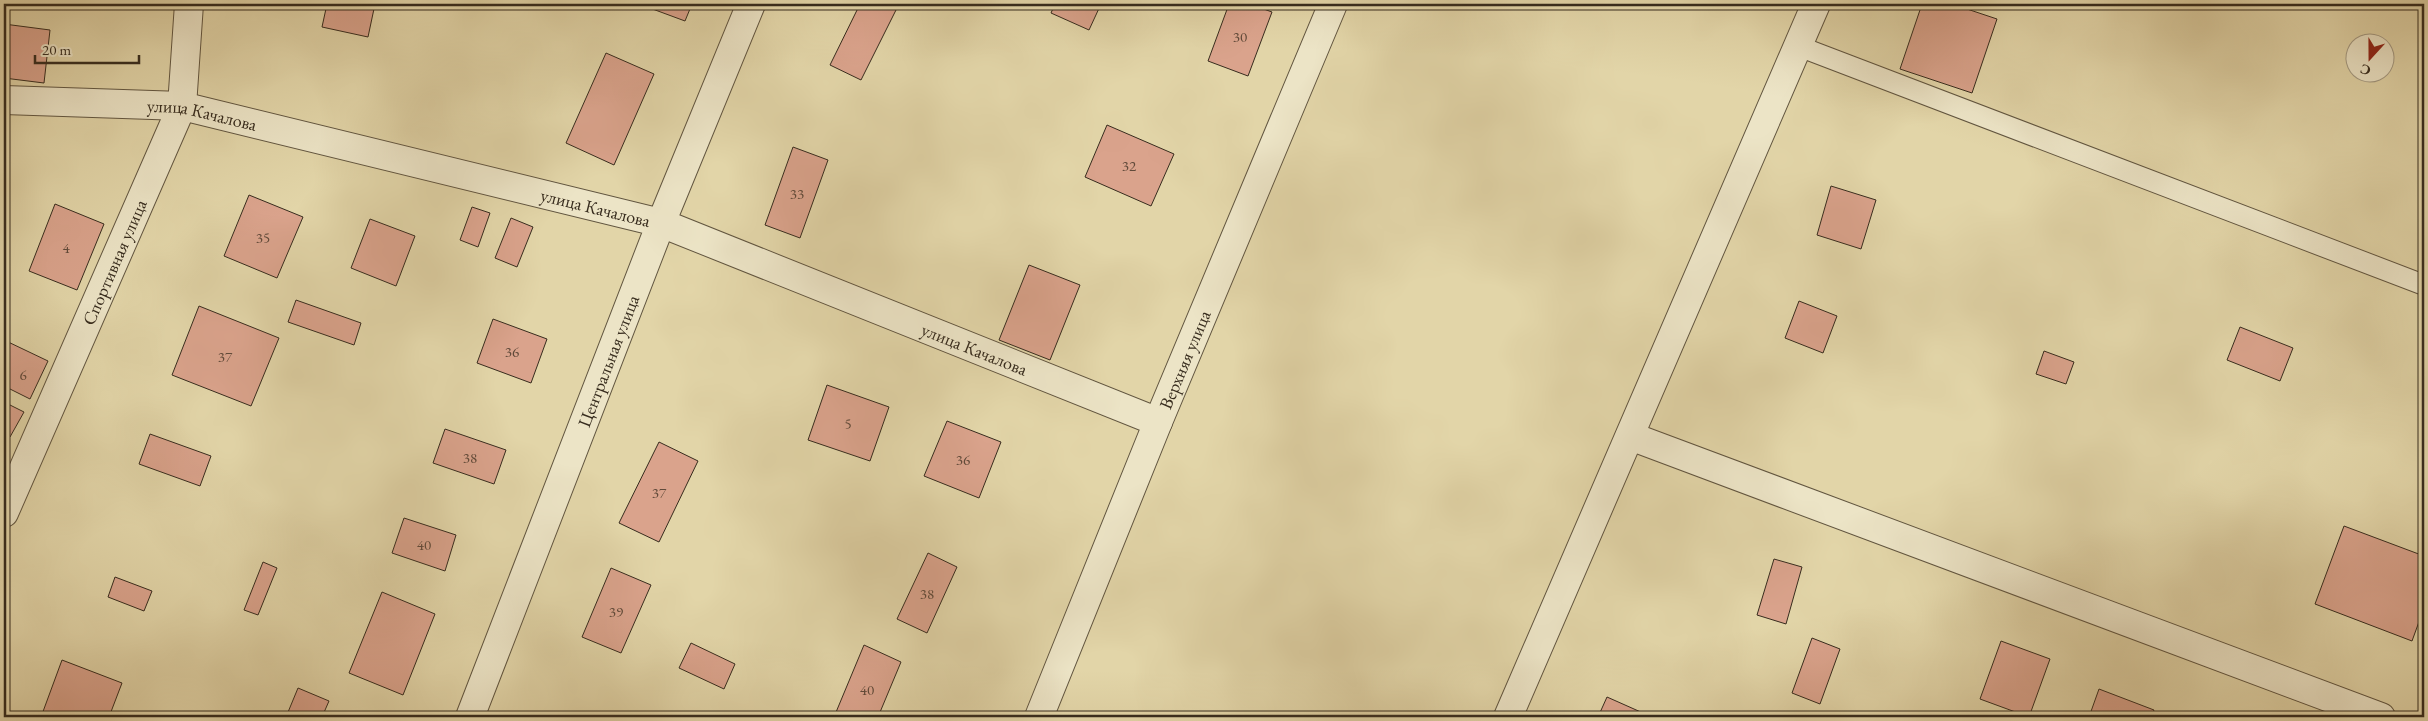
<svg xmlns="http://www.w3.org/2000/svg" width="2428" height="721" font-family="'EB Garamond',serif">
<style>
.building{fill:#daa38c;stroke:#372c1e}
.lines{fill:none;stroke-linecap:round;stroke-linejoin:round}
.lane-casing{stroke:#625640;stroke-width:22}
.street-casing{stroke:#625640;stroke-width:30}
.lane{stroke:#ece4c6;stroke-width:20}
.street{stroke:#ece4c6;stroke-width:28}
.labels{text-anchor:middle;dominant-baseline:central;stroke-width:4;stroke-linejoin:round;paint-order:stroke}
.number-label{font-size:15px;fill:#604a3a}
.street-label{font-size:18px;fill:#372c1e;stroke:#ece4c6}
</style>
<rect width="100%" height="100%" fill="#e2d5a8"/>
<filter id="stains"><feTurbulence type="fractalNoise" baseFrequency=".004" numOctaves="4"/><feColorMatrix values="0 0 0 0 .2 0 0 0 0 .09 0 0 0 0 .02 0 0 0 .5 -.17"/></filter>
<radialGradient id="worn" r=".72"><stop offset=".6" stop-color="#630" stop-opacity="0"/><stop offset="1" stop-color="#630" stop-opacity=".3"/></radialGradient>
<path class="building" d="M327 4H375L368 37 322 27Z
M639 4H692L685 21Z
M860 4H899L861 80 830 65Z
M1055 4H1101L1089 30 1051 13Z
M1229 4H1250L1272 12 1248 76 1208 61Z
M1922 4H1952L1997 19 1972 93 1900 69Z
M4 24 50 30 44 83 4 78Z
M606 53 654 74 614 165 566 143Z
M1107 125 1174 154 1151 206 1085 177Z
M793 147 828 160 800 238 765 225Z
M1831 186 1876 200 1861 249 1817 235Z
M249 195 303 217 277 278 224 256Z
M55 204 104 224 77 290 29 271Z
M472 207 490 213 478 247 460 240Z
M511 218 533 227 517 267 495 258Z
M370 219 415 236 396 286 351 268Z
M1029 265 1080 285 1050 360 999 340Z
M296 300 361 323 354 345 288 322Z
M1799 301 1837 316 1823 353 1785 338Z
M199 306 279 338 251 406 172 375Z
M493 319 547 339 531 383 477 363Z
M2240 327 2293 348 2280 381 2227 360Z
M4 340 48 361 30 399 4 386Z
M2044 351 2074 362 2066 384 2036 374Z
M827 385 889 407 870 461 808 440Z
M4 402 24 412 10 437 4 434Z
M947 421 1001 442 979 498 924 476Z
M445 429 506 450 494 484 433 463Z
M150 434 211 456 200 486 139 464Z
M659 442 698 461 659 542 619 523Z
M404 518 456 535 445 571 392 553Z
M2344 526 2424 556V608L2412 641 2315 604Z
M928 553 957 567 927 633 897 619Z
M1774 559 1802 567 1786 624 1757 615Z
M263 562 277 568 258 615 244 610Z
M611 568 651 585 621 653 582 637Z
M115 577 152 591 144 611 108 597Z
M382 592 435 614 403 695 349 673Z
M1812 638 1840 649 1820 704 1792 693Z
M2001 641 2050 659 2029 717 1980 699Z
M691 643 735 664 724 689 679 668Z
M864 645 901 662 878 717H834Z
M62 660 122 683 109 717H41Z
M298 688 329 701 322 717H286Z
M2099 689 2154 710 2151 717H2089Z
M1607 697 1652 717H1598Z"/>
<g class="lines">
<g class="lane-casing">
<path id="lane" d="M1798 46 2424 285"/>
</g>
<g class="street-casing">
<g id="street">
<path id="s1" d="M4 100 182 106 661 223 1158 422"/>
<path d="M1630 436 2381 717"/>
<path id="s2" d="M4 513 182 106 189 4"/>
<path id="s3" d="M470 717 661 223 751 4"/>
<path id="s4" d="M1039 717 1158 422 1333 4"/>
<path d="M1508 717 1816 4"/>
</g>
</g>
<use href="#lane" class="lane"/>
<use href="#street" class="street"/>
</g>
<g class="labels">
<g class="number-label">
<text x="1240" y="36">30</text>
<text x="1129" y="165">32</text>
<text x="797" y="193">33</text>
<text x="263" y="237">35</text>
<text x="66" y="247">4</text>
<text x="512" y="351">36</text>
<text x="225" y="356">37</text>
<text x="23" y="374">6</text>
<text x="848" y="423">5</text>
<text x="470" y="457">38</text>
<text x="963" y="459">36</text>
<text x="659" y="492">37</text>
<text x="424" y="544">40</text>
<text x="927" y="593">38</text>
<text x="616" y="611">39</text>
<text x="867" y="689">40</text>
</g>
<g class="street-label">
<text stroke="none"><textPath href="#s1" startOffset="199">улица Качалова</textPath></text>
<text stroke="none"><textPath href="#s1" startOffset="604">улица Качалова</textPath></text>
<text stroke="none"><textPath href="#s2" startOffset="274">Спортивная улица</textPath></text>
<text stroke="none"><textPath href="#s1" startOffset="1009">улица Качалова</textPath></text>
<text stroke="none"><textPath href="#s3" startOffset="382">Центральная улица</textPath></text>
<text stroke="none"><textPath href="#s4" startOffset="386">Верхняя улица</textPath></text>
</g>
</g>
<rect width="2428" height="721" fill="none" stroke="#e2d5a8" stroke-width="20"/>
<rect x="5" y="5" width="2418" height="711" fill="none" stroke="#372c1e" stroke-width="2.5"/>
<rect x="10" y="10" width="2408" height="701" fill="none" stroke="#372c1e"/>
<g transform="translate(2370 58) rotate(201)"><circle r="24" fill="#ece4c6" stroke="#a49a83"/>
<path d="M0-4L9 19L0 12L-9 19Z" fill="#8f2418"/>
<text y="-8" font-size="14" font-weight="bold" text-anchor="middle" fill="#372c1e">С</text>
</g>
<path d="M35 55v8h104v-8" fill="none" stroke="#372c1e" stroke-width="2.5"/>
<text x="42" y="55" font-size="15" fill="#372c1e" stroke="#ece4c6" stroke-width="4" paint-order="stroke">20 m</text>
<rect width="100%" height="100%" filter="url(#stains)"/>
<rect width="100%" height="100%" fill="url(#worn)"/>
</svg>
